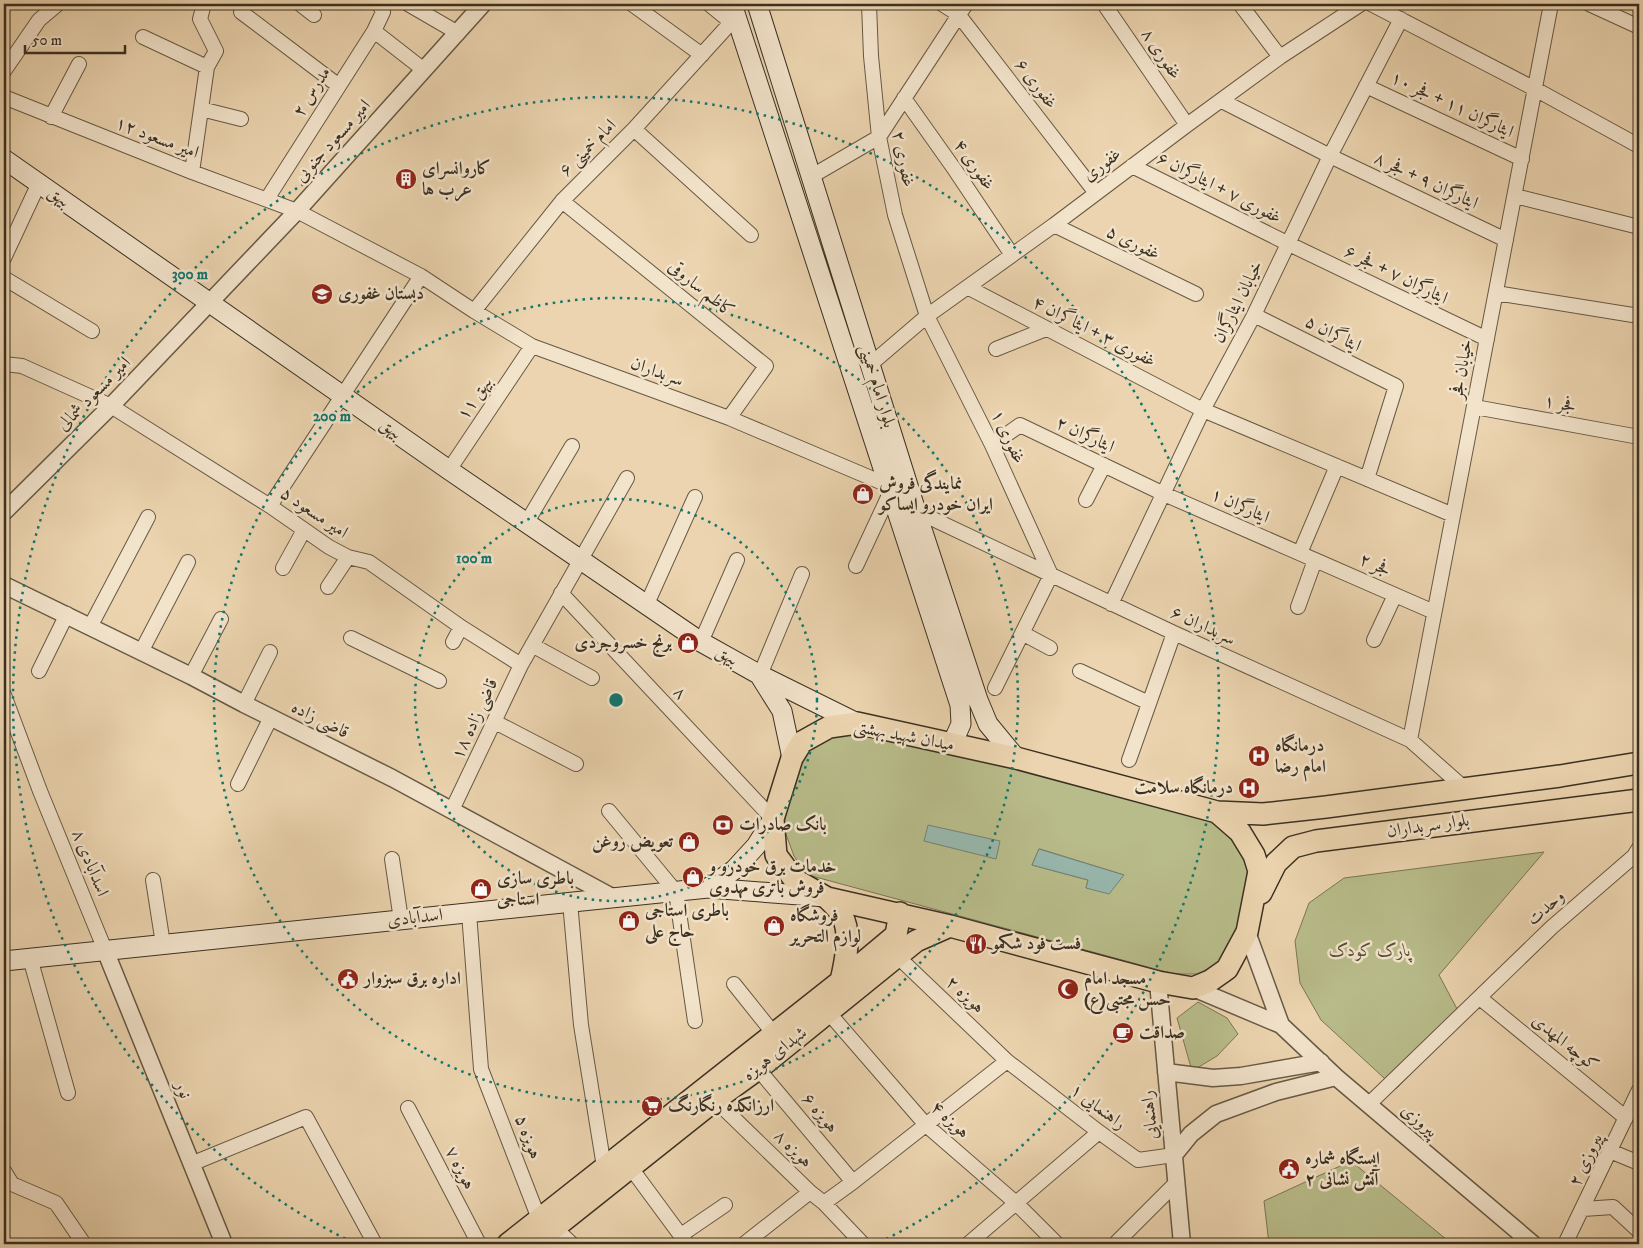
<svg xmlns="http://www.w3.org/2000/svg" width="1643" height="1248" font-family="'IM FELL DW Pica',Amiri,serif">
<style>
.green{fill:#b8bc8a;stroke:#7a7656;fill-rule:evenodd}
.water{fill:#98b8ae;stroke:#738276}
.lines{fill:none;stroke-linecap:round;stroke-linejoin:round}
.minor-casing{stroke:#675944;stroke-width:16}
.tertiary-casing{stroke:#675944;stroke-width:19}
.secondary-casing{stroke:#3b3021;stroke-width:21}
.primary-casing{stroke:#3b3021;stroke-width:24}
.minor{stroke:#f2e3cb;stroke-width:14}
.tertiary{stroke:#f2e3cb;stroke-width:16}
.secondary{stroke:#f2e3cb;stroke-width:19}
.primary{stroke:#ebd4af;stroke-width:21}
.ring{fill:none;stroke:#0f766e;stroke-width:2.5;stroke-dasharray:2.5 5}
.labels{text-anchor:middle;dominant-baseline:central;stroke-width:5;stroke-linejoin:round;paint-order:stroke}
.street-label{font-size:18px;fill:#3b3021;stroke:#f2e3cb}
.poi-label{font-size:18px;font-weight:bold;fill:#3b3021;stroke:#f2e3cb;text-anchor:start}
.park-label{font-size:18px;font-style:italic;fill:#544c36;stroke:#f2e3cb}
.centre{fill:#0f766e;stroke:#f2e3cb;stroke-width:2.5}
.ring-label{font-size:15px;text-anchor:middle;font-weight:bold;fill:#0f766e;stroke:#f2e3cb;stroke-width:5;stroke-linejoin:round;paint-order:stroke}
</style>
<rect width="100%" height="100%" fill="#ebd4af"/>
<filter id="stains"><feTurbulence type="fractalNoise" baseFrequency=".004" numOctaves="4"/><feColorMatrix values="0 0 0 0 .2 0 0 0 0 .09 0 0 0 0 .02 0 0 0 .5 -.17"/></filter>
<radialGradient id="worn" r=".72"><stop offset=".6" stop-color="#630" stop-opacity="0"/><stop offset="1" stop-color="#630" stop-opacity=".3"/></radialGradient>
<path class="green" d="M861 731 1194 812 1222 829 1247 858 1248 890 1235 941 1220 963 1197 974H1174L808 875 794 856 784 829 787 793 798 760 822 738ZM1039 849H1040L1124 875 1086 888 1088 880 1032 865Z
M1544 852 1439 975 1463 1020 1396 1089 1321 1020 1300 983 1295 941 1309 903 1344 878Z
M1198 1002 1227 1018 1238 1034 1217 1056 1192 1071 1177 1018Z
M1351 1161 1452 1244H1269L1264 1201Z"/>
<path class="water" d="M928 825 1000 841 996 859 924 841Z
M1039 849 1124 875 1109 894 1086 888 1088 880 1032 865Z"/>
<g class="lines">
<g class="minor-casing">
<path id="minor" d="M300 4 314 15
M408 4 458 33
M632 4 702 55
M709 4 731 22
M869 4 871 56 879 137 895 215 927 316 992 445 1051 575 995 688
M942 4 958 14 1096 193
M1104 4 1187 125
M1240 4 1280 57
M1371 4 1535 89 1639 146
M1589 4 1639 27
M241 12 339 86
M374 31 424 70
M143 37 207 67
M4 71 39 20 58 4
M1366 86 1522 159
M4 97 192 172 297 211 421 276 474 311 532 346 729 418 890 486
M904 98 955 170 1012 255
M1222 101 1330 156 1506 240
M201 109 241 119
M51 117 79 64
M634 129 751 235
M1132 166 1289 244 1487 339
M192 172 207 67 216 51 200 19 204 4
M812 176 879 137 966 4
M1515 196 1639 227
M267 199 374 31 383 12 379 4
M562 201 766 366 729 418
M1054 225 1196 294
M4 258 39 183
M4 278 92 331
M969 288 1203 410 1453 515
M1496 293 1639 316
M474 311 562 201 634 129 736 17
M1254 315 1396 386 1367 479
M996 349 1046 329
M4 364 22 366 111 406 270 506 329 547 348 557 369 562 461 627 521 665
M871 364 927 316 1054 225 1187 125 1280 57 1361 4
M1475 407 1639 437
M992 445 1020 425 1164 494 1434 612
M449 470 532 346
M1086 500 1104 465
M270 506 421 276
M916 511 1174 633 1410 740 1464 788
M527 522 572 446
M1300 553 1337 466
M856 566 891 491
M283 568 304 530
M328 587 348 557
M561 593 773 819
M647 604 695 497
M1111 604 1203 410 1254 315 1330 156 1401 19
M1298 607 1315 560
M90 627 148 517
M1022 633 1050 648
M351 638 439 681
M1374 640 1395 595
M453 642 461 627
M701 642 737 560
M532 645 592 678
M141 652 188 562
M39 671 67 614
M1080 671 1149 703
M760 675 802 574
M191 676 221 619
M4 695 40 791 105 950
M244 704 270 652
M495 722 576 764
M1410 740 1551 4
M1129 760 1174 633
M238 784 271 717
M452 810 521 665 627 478
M609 811 676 892 695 1021
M392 859 401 920
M153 880 163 944
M570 902 581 1025 604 1167
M469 913 481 1069 539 1219
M897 956 1007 1061 1099 1132 1138 1160 1174 1155
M30 958 68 1093
M734 984 774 1034
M1480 998 1626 1118
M828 1012 926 1125 1016 1203 1057 1244
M758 1069 853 1182
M715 1100 810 1192 824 1203 863 1244
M1369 1104 1552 927 1634 856 1639 848
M408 1108 479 1244
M1610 1151 1639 1163
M191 1164 306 1117 375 1244
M631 1168 687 1244
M4 1171 12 1184 56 1203 84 1244
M824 1203 853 1182 1007 1061
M1583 1209 1613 1207 1639 1231
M555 1228 572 1244
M681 1235 725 1205
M744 1244 810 1192
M968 1244 1099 1132
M1115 1244 1175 1184
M1565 1244 1639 1090"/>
</g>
<g class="tertiary-casing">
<path id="tertiary" d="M4 512 111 406 297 211 483 4
M4 585 191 676 244 704 392 778 614 898
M1247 932 1281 1025
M105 950 224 1244
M1158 982 1182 1244
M1193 988 1281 1025 1336 1077 1533 1244
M1166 1072 1213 1078 1241 1076 1321 1062
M1174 1155 1191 1134 1216 1114 1276 1092 1336 1077"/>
</g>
<g class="secondary-casing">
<path id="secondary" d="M732 4 960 705 961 724 952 744
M757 4 916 511 978 700 988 724 1016 758
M4 159 449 470 701 642 760 675 857 723
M760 676 782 711 792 758
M708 888 734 870 756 846 773 819
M4 961 708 888 826 897"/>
</g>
<g class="primary-casing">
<path id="primary" d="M857 723 1016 758 1217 812 1240 832 1254 855 1259 871 1247 932 1227 969 1210 981 1193 988 1158 982 950 926 827 898 794 879 776 855 773 819 792 758 802 742 829 727Z
M1217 812 1263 814 1326 807 1560 776 1639 763
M1261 893 1276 863 1293 847 1316 841 1639 800
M827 898C832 903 839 909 842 916 852 933 845 963 841 981
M508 1244 841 981 896 935 900 913
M534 1244 715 1100 758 1069 916 941 950 926"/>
</g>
<use href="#minor" class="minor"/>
<use href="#tertiary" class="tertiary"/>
<use href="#secondary" class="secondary"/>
<use href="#primary" class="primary"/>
</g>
<g class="ring">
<circle cx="616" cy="700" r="201"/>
<circle cx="616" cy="700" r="402"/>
<path d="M352 1242A603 603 0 1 1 880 1242"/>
</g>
<defs>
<g id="building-disc" transform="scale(1.125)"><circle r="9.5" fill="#8f2418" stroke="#f2e3cb"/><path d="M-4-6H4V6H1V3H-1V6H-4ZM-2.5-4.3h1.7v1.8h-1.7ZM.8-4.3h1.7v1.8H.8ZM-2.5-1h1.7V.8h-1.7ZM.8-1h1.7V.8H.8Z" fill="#fff"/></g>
<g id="school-disc" transform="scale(1.125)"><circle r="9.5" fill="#8f2418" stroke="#f2e3cb"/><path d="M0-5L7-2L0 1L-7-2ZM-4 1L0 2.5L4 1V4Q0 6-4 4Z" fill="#fff"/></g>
<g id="shop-disc" transform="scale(1.125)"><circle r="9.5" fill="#8f2418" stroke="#f2e3cb"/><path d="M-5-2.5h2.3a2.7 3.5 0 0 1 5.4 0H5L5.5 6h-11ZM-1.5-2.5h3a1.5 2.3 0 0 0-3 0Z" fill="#fff"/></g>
<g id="hospital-disc" transform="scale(1.125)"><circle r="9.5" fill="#8f2418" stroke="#f2e3cb"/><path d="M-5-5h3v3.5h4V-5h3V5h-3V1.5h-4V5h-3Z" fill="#fff"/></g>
<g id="bank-disc" transform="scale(1.125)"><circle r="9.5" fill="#8f2418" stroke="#f2e3cb"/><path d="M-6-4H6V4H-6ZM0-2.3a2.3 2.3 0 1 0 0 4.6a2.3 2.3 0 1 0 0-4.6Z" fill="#fff"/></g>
<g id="restaurant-disc" transform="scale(1.125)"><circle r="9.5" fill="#8f2418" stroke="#f2e3cb"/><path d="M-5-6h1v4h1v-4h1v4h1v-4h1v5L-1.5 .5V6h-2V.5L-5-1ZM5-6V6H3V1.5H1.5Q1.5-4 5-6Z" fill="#fff"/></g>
<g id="civic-disc" transform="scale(1.125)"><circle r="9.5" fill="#8f2418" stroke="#f2e3cb"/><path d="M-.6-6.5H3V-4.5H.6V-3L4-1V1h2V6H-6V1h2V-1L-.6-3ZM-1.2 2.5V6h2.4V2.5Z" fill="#fff"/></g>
<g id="mosque-disc" transform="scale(1.125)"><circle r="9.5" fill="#8f2418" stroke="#f2e3cb"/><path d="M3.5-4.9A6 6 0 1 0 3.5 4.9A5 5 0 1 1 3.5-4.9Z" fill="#fff"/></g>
<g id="cafe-disc" transform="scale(1.125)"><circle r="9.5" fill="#8f2418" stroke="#f2e3cb"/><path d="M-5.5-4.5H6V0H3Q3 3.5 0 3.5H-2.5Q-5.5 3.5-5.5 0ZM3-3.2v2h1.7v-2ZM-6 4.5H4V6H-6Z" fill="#fff"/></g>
<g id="supermarket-disc" transform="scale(1.125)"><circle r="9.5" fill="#8f2418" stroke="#f2e3cb"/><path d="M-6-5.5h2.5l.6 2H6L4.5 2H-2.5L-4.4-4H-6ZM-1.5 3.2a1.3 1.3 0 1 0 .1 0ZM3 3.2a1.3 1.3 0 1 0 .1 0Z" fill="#fff"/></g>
</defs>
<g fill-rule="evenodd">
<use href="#building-disc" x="406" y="179"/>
<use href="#school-disc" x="322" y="294"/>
<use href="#shop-disc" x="863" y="494"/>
<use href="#shop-disc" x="688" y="643"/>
<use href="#hospital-disc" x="1259" y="756"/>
<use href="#hospital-disc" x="1249" y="788"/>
<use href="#bank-disc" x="723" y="825"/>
<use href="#shop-disc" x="689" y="842"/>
<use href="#shop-disc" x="693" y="877"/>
<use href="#shop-disc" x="481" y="889"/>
<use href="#shop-disc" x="629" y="921"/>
<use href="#shop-disc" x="774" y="926"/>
<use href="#restaurant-disc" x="976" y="944"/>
<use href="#civic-disc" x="348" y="979"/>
<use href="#mosque-disc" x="1068" y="989"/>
<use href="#cafe-disc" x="1123" y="1033"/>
<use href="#supermarket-disc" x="652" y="1106"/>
<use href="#civic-disc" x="1289" y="1169"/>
</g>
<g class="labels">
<g class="street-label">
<text transform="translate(1161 54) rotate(56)">غفوری ۸</text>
<text transform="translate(1036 84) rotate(53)">غفوری ۶</text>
<text transform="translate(312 92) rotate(-58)">مدرس ۲</text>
<text transform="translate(1452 105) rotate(25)">ایثارگران ۱۱ + فجر ۱۰</text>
<text transform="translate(157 138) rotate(21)">امیر مسعود ۱۲</text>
<text transform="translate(333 141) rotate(-48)">امیر مسعود جنوبی</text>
<text transform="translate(588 148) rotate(-45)">امام خمینی ۶</text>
<text transform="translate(903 159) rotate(79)">غفوری ۲</text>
<text transform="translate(974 165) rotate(55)">غفوری ۴</text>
<text transform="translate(1102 165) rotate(-37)">غفوری</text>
<text transform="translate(1426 181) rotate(25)">ایثارگران ۹ + فجر ۸</text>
<text transform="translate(1219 188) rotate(27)">غفوری ۷ + ایثارگران ۶</text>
<text transform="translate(59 197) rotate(35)">بیهق</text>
<text transform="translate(1133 243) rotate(26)">غفوری ۵</text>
<text transform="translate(1396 275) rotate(26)">ایثارگران ۷ + فجر ۶</text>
<text transform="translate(701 289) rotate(39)">کاظم ساروقی</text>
<text transform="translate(1238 302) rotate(-63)">خیابان ایثارگران</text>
<text transform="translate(1094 332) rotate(27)">غفوری ۳ + ایثاگران ۴</text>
<text transform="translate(1333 334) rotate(27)">ایثاگران ۵</text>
<text transform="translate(1462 369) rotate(-80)">خیابان فجر</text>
<text transform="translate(657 372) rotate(20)">سربداران</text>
<text transform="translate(877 386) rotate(73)">بلوار امام خمینی</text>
<text transform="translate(94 394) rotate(-45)">امیر مسعود شمالی</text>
<text transform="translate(475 398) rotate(-56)">بیهق ۱۱</text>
<text transform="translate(1560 404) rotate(10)">فجر ۱</text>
<text transform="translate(391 429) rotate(35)">بیهق</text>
<text transform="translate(1085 435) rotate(25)">ایثارگران ۲</text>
<text transform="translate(1008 437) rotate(65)">غفوری ۱</text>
<text transform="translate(1240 506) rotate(24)">ایثارگران ۱</text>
<text transform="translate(314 513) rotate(34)">امیر مسعود ۵</text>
<text transform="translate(1375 565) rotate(24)">فجر ۲</text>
<text transform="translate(1203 626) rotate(25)">سربداران ۶</text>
<text transform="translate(727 656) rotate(29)">بیهق</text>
<text transform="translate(680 693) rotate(47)">۸</text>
<text transform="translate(475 719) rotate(-65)">قاضی زاده ۱۸</text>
<text transform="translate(320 720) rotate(27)">قاضی زاده</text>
<text transform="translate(904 736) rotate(11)">میدان شهید بهشتی</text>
<text transform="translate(1428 826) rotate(-8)">بلوار سربداران</text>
<text transform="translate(90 863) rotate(68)">اسدآبادی ۸</text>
<text transform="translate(1546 908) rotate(-42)">وحدت</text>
<text transform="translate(415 918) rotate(-6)">اسدآبادی</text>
<text transform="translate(965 995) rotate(43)">هویزه ۲</text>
<text transform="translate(1565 1043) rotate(39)">کوچه المهدی</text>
<text transform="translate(775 1054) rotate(-38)">شهدای هویزه</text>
<text transform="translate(183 1090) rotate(68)">نور</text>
<text transform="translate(1098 1107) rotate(37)">راهنمایی ۱</text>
<text transform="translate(820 1113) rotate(50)">هویزه ۶</text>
<text transform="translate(1150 1115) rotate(-96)">راهنمایی</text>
<text transform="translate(950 1120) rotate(43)">هویزه ۴</text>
<text transform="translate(1419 1121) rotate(40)">پیروزی</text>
<text transform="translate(528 1137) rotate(69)">هویزه ۵</text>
<text transform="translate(793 1149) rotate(44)">هویزه ۸</text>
<text transform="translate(1586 1160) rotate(-65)">پیروزی ۲</text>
<text transform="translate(460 1168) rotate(63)">هویزه ۷</text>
</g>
<g class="poi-label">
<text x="422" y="169">کاروانسرای<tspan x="422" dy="21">عرب ها</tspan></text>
<text x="338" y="294">دبستان غفوری</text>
<text x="879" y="484">نمایندگی فروش<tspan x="879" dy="21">ایران خودرو ایساکو</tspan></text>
<text x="672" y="643" text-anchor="end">برنج خسروجردی</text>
<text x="1275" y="746">درمانگاه<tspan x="1275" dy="21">امام رضا</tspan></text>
<text x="1233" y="788" text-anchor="end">درمانگاه سلامت</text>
<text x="739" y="825">بانک صادرات</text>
<text x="673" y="842" text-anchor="end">تعویض روغن</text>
<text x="709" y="867">خدمات برق خودرو و<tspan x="709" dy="21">فروش باتری مهدوی</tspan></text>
<text x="497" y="879">باطری سازی<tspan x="497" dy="21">استاجی</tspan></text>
<text x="645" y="911">باطری استاجی<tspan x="645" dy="21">حاج علی</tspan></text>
<text x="790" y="916">فروشگاه<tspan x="790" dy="21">لوازم التحریر</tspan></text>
<text x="992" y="944">فست فود شکمو</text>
<text x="364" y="979">اداره برق سبزوار</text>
<text x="1084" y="979">مسجد امام<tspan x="1084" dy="21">حسن مجتبی(ع)</tspan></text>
<text x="1139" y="1033">صداقت</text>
<text x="668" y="1106">ارزانکده رنگارنگ</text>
<text x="1305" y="1159">ایستگاه شماره<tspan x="1305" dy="21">۲ آتش نشانی</tspan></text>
</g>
<g class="park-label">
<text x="1370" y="951">پارک کودک</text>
</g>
</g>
<circle cx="616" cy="700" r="8" class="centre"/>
<g class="ring-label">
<text x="190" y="279">300 m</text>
<text x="332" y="421">200 m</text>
<text x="474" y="563">100 m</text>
</g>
<rect width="1643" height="1248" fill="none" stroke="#ebd4af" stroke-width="20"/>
<rect x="5" y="5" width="1633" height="1238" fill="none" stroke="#3b3021" stroke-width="2.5"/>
<rect x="10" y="10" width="1623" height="1228" fill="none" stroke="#3b3021"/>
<path d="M25 45v8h100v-8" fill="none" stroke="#3b3021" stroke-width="2.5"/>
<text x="32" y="45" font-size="15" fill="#3b3021" stroke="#f2e3cb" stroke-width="4" paint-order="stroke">50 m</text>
<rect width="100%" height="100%" filter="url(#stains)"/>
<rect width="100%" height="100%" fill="url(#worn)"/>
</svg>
